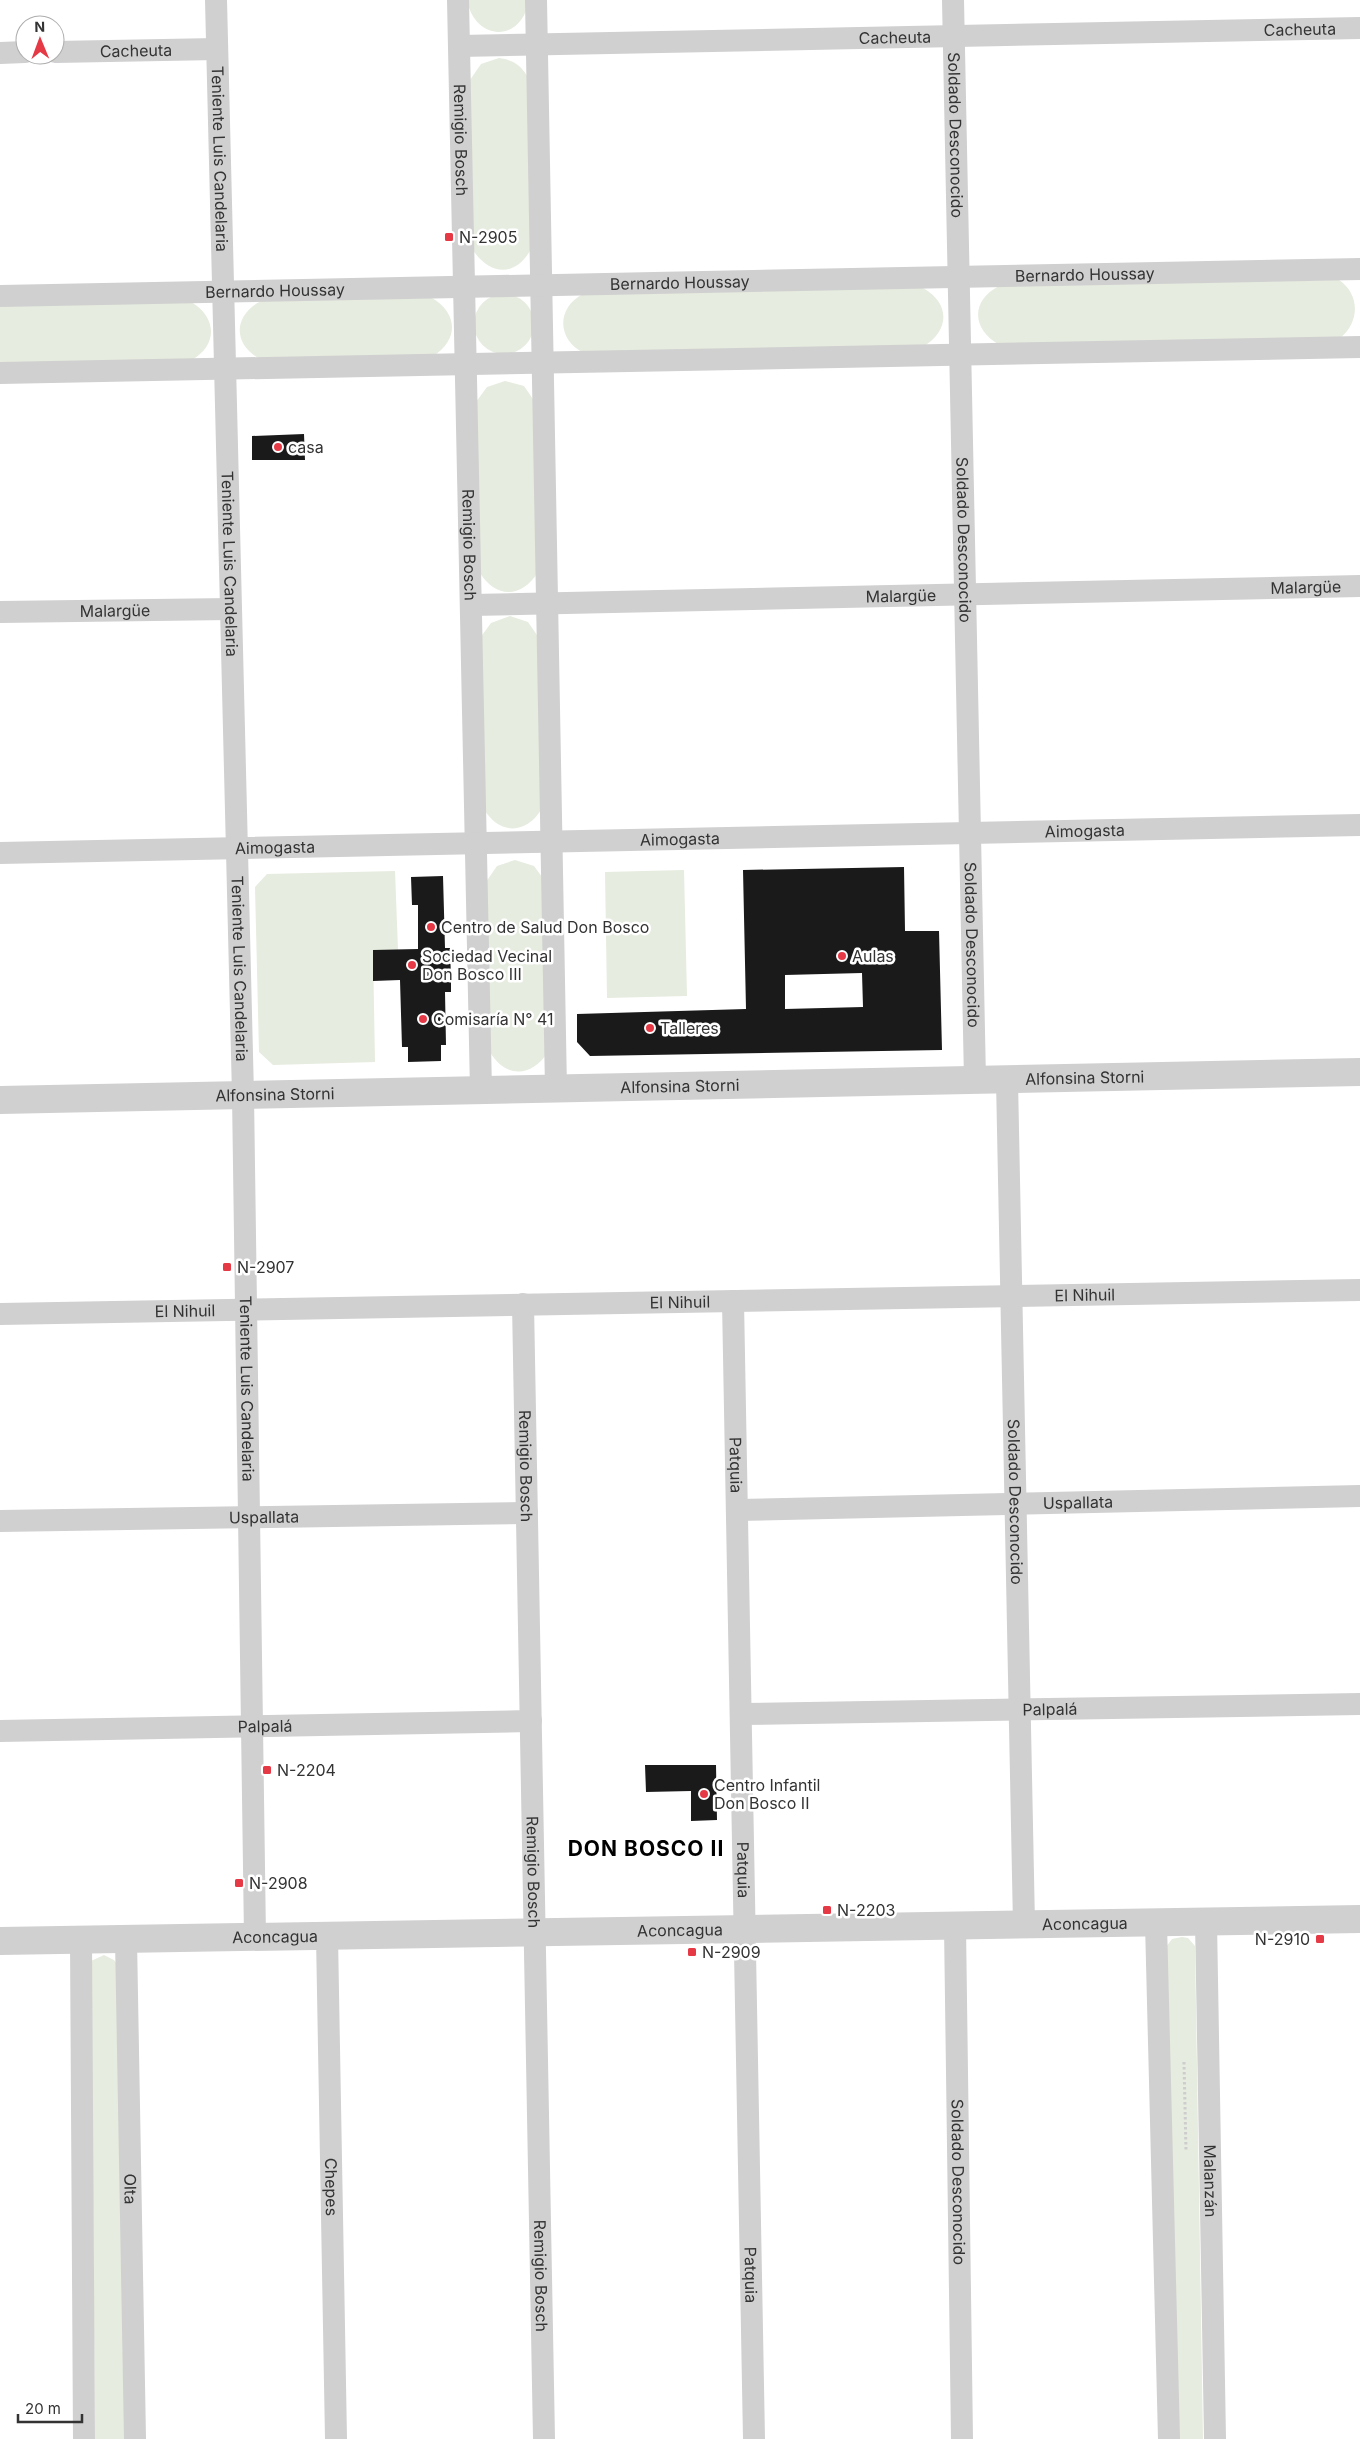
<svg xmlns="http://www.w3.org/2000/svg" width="1360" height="2439" font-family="Inter,sans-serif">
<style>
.green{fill:#e6ecdf}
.building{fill:#1a1a1a;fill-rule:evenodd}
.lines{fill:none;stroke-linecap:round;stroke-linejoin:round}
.path{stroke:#cdcdcd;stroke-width:3;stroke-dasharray:2.5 2.5;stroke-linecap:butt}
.minor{stroke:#d0d0d0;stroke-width:22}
.tertiary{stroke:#d0d0d0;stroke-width:28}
.poi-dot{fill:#e63946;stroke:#fff;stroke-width:2}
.labels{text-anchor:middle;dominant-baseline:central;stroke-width:5;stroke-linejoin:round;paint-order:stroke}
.street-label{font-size:16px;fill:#333;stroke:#fff}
.poi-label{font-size:16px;fill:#333;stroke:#fff;text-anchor:start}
.district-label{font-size:21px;font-weight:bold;letter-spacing:1px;fill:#000;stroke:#fff}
</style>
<rect width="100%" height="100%" fill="#fff"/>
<path class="green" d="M467 0H529C522 43 475 42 467 0Z
M499 58C514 60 522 66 529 79L531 249C516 277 490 276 473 250L470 80 481 64Z
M1339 280C1360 294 1360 322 1340 338L1000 345C972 330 970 301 999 286Z
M923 288C950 303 950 330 924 346L584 353C557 340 556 308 583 294Z
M474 324a30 30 0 1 1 60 0a30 30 0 1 1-60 0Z
M432 298C458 313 459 340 433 356L262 360C233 346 232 316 261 301Z
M191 302C217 317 218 345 192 360L0 366V304Z
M505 381 524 386 535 402 538 572C522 598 496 599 480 573L476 402 487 387Z
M510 616 528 622 539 638 542 808C527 835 499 835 484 809L480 638 491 623Z
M515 860 534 866 545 881 548 1052C532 1077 506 1079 490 1052L486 882 497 866Z
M684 870 687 996 607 998 605 872Z
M395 871 398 950 373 951 375 1062 273 1065 259 1052 255 887 267 874Z
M1182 1937 1188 1938 1195 1946 1203 2439H1179L1166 1947 1172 1939Z
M104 1955 114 1960 117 1964 126 2439H95L91 1961Z"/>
<path class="building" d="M304 434 305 460H252V436Z
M904 867 905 931H939L942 1050 590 1056 577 1042V1014L746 1009 743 870ZM862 973 863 1007 785 1009V975Z
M443 876 445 948H450L451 979V992H445L446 1045H441V1061L408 1062V1047H402L400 980 373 981V950L418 949V905H412L411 877Z
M645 1765H716L717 1820 691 1821V1791L646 1792Z"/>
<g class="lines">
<path class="path" d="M1184 2062 1186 2151"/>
<g class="minor">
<path id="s1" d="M216 0 243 1095 255 1937"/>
<path id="s2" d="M458 0 481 1090"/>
<path d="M536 0 556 1089"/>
<path id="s3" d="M953 0 975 1080"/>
<path id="s4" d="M459 46 1360 28"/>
<path id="s5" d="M55 52 217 49"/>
<path d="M0 53 25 52"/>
<path id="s6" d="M0 296 1360 269"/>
<path d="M0 373 1360 347"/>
<path id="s7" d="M471 605 1360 586"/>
<path id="s8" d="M0 612 231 609"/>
<path id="s9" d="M0 853 1360 825"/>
<path id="s10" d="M1007 1080 1024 1925"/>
<path id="s11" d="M733 1301 754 2439"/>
<path id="s12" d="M523 1304 544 2439"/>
<path id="s13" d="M0 1314 1360 1290"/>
<path id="s14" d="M737 1510 1360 1496"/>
<path id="s15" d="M0 1521 527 1513"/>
<path id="s16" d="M741 1714 1360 1704"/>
<path id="s17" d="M0 1731 531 1721"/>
<path id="s18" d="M1206 1922 1215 2439"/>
<path d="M1156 1923 1169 2439"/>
<path id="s19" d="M955 1926 962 2439"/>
<path id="s20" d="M327 1936 336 2439"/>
<path id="s21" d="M126 1939 135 2439"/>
<path d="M81 1940 84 2439"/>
</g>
<g class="tertiary">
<path id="s22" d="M0 1100 1360 1072"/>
<path id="s23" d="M0 1941 1360 1919"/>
</g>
</g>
<g class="poi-dot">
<rect x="444" y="232" width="10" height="10" rx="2.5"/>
<circle cx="278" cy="447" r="5"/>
<circle cx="431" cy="927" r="5"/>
<circle cx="842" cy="956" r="5"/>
<circle cx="412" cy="965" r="5"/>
<circle cx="423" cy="1019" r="5"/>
<circle cx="650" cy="1028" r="5"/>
<rect x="222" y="1262" width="10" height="10" rx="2.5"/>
<rect x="262" y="1765" width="10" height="10" rx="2.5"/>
<circle cx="704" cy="1794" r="5"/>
<rect x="234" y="1878" width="10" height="10" rx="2.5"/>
<rect x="822" y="1905" width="10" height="10" rx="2.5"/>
<rect x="1315" y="1934" width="10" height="10" rx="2.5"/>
<rect x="687" y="1947" width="10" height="10" rx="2.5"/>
</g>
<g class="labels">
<g class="street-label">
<text stroke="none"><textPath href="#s4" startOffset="841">Cacheuta</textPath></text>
<text stroke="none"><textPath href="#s4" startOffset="436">Cacheuta</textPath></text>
<text stroke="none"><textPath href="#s5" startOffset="81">Cacheuta</textPath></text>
<text stroke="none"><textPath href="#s3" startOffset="135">Soldado Desconocido</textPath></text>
<text stroke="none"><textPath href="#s2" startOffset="140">Remigio Bosch</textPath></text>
<text stroke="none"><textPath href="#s1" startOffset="159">Teniente Luis Candelaria</textPath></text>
<text stroke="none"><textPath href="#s6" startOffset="1085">Bernardo Houssay</textPath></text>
<text stroke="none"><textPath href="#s6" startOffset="680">Bernardo Houssay</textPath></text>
<text stroke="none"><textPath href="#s6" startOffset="275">Bernardo Houssay</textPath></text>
<text stroke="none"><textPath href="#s3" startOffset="540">Soldado Desconocido</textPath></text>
<text stroke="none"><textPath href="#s2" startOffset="545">Remigio Bosch</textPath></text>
<text stroke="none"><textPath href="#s1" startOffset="564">Teniente Luis Candelaria</textPath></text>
<text stroke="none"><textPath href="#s7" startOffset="835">Malargüe</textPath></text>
<text stroke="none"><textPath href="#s7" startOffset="430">Malargüe</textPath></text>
<text stroke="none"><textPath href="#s8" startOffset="115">Malargüe</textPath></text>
<text stroke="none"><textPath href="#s9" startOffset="1085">Aimogasta</textPath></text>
<text stroke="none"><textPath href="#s9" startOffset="680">Aimogasta</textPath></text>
<text stroke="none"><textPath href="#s9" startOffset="275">Aimogasta</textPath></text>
<text stroke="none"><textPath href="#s3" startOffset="945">Soldado Desconocido</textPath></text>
<text stroke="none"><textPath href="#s1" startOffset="969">Teniente Luis Candelaria</textPath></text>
<text stroke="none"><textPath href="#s22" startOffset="1085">Alfonsina Storni</textPath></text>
<text stroke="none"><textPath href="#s22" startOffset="680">Alfonsina Storni</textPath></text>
<text stroke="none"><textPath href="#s22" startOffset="275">Alfonsina Storni</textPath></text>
<text stroke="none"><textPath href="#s13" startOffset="1085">El Nihuil</textPath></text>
<text stroke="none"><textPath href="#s13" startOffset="680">El Nihuil</textPath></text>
<text stroke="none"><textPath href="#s13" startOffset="185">El Nihuil</textPath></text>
<text stroke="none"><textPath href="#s1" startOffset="1389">Teniente Luis Candelaria</textPath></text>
<text stroke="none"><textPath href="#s11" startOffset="164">Patquia</textPath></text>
<text stroke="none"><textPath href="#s12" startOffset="162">Remigio Bosch</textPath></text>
<text stroke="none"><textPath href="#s10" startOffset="422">Soldado Desconocido</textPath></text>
<text stroke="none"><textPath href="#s14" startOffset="341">Uspallata</textPath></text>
<text stroke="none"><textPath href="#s15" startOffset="264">Uspallata</textPath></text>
<text stroke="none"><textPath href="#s16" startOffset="309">Palpalá</textPath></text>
<text stroke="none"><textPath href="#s17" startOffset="265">Palpalá</textPath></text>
<text stroke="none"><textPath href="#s11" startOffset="569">Patquia</textPath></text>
<text stroke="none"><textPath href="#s12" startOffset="568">Remigio Bosch</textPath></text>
<text stroke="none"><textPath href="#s23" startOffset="1085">Aconcagua</textPath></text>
<text stroke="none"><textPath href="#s23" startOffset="680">Aconcagua</textPath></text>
<text stroke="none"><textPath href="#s23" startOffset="275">Aconcagua</textPath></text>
<text stroke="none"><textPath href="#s18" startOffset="259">Malanzán</textPath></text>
<text stroke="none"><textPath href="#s19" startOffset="256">Soldado Desconocido</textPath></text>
<text stroke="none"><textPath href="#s20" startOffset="251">Chepes</textPath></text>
<text stroke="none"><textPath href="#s21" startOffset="250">Olta</textPath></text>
<text stroke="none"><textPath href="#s11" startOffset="974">Patquia</textPath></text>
<text stroke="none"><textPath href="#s12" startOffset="972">Remigio Bosch</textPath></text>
</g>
<g class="poi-label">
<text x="459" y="237">N-2905</text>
<text x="288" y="447">casa</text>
<text x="441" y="927">Centro de Salud Don Bosco</text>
<text x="422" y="956">Sociedad Vecinal<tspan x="422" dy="18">Don Bosco III</tspan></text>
<text x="852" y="956">Aulas</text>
<text x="433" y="1019">Comisaría N° 41</text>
<text x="660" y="1028">Talleres</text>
<text x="237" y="1267">N-2907</text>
<text x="277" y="1770">N-2204</text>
<text x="714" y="1785">Centro Infantil<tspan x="714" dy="18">Don Bosco II</tspan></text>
<text x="249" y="1883">N-2908</text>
<text x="837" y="1910">N-2203</text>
<text x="1310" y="1939" text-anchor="end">N-2910</text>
<text x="702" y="1952">N-2909</text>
</g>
<g class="district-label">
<text x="646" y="1848">DON BOSCO II</text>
</g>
</g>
<g transform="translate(40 40) rotate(359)"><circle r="24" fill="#ffffff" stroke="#adadad"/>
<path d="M0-4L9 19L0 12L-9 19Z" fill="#e63946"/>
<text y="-8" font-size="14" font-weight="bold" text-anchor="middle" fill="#333333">N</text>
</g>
<path d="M18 2414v8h64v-8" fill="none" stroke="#333333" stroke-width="2.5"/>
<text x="25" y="2414" font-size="15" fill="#333333" stroke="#ffffff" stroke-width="4" paint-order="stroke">20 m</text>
</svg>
